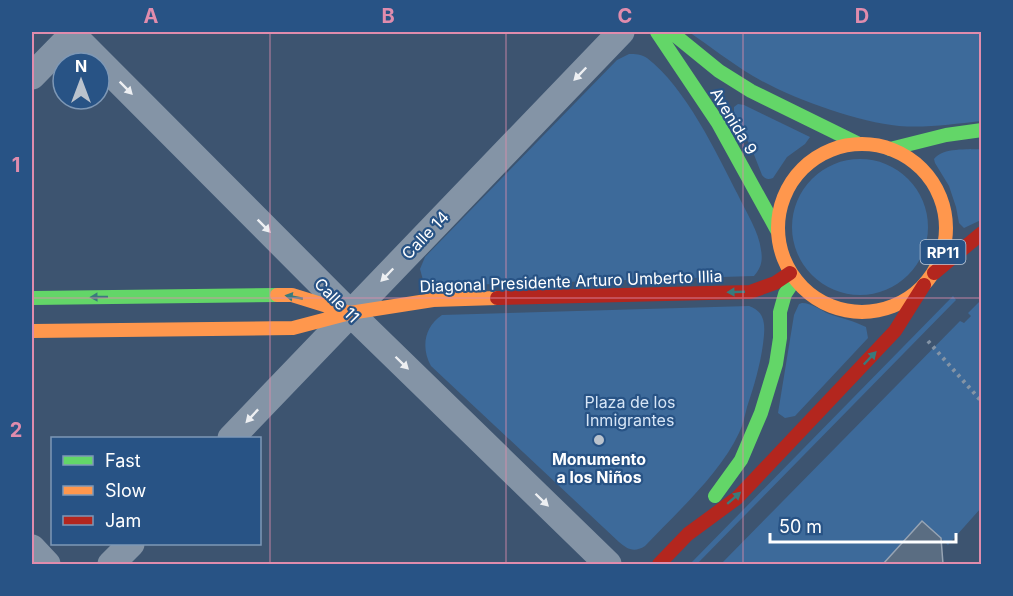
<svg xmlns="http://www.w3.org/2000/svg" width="1013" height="596" font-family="Inter,sans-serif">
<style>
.green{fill:#3d6a9a}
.building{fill:#5a6d82;stroke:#97a4b4;stroke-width:1.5}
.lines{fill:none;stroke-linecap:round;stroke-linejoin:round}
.path{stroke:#8494a6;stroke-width:4;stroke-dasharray:3 4.5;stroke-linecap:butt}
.street{stroke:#8494a6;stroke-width:27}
.fast{stroke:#63d668;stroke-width:14}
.slow{stroke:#ff974d;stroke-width:14}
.jam{stroke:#b3261e;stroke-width:14}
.oneway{fill:#edeff2}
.oneway2{fill:#3a7a7c}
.grid{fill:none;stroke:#e08cad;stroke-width:1.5;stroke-opacity:0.55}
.poi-dot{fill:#bbc3cd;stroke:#285385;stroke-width:2}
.labels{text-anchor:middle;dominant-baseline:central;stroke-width:4.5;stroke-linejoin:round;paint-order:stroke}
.shield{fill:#285385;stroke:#becbda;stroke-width:1.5}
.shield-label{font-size:15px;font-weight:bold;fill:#fff}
.street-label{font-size:16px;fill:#fff;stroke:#285385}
.park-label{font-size:16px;fill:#d6e5f6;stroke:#285385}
.poi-label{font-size:16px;font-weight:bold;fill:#fff;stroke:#285385}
.neatline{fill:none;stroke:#e08cad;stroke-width:2}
.grid-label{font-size:20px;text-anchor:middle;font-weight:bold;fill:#e08cad}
</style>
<rect width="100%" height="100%" fill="#3d5470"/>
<path class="green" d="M689 32H981V121C954 124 927 128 899 126 857 122 790 98 753 76 731 63 710 46 689 32Z
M629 54C635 54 641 54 647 58 686 88 716 152 738 195 746 212 759 232 761 250 763 261 761 268 754 276L432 286 423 280 420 269 425 257 617 60Z
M738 104 744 105 810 137 805 144 787 157 773 178C768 180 765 179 762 175L751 147 734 116V107Z
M981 149V220L964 228 959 223 956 207 949 186 935 163 934 159C943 147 968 150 981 149Z
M792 227a68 68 0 1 1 136 0a68 68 0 1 1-136 0Z
M953 296 956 300 697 564H690Z
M981 300V508L948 545 922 521 883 564H721L960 321 964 323 971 316 968 313Z
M802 303C812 303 820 310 829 314 841 318 854 321 866 327L868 338 795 416 785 418 778 413 794 315 799 304Z
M749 306C767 312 765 328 763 344 760 366 754 386 747 407 745 415 743 425 739 433 720 474 676 513 645 546 634 553 627 549 619 542L431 366C421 348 424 327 442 315Z"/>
<path class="building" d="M922 521 941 538 943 564H883Z"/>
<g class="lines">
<path class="path" d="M928 341 982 402"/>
<path class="street" d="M70 32 350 313 608 564
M32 76 75 32
M231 438 621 32
M32 548 47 564
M111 564 131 544"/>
<path class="fast" d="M657 32 718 123 777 230
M671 32 719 71 751 91 859 144
M890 149 946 135 982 130
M32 298 277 295
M715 496 741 460 761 413 776 364 780 338V312L785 294 795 279"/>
<path class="slow" d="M778 228a84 84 0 1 1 168 0a84 84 0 1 1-168 0Z
M277 295H292L350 313
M32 331 293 328 350 313 433 300 497 298"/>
<path class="jam" d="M934 273 982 233
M497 298 750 292 775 283 790 273
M659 564 688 534 737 498 895 331 924 285"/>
</g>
<defs><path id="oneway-solid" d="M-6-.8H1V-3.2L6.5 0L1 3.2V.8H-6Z" transform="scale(1.5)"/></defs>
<g class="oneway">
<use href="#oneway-solid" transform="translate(580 74) rotate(134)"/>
<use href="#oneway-solid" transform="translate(126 88) rotate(45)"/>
<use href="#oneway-solid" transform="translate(264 226) rotate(45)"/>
<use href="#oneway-solid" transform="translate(387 275) rotate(134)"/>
<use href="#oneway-solid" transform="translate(402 363) rotate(44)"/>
<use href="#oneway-solid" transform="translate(252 416) rotate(133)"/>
<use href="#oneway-solid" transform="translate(542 500) rotate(44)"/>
</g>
<g class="oneway2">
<use href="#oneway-solid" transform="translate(736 292) rotate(178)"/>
<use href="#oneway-solid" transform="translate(99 297) rotate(179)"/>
<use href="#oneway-solid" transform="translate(294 297) rotate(-170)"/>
<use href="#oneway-solid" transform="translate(870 358) rotate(-46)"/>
<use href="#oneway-solid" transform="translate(734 498) rotate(-41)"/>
</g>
<path class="grid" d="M270 32V564M506 32V564M743 32V564M32 298H982"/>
<circle class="poi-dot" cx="599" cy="440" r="6"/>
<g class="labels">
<rect class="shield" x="920.5" y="240" width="45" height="24" rx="4.5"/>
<g class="shield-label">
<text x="943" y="252">RP11</text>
</g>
<g class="street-label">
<text transform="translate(734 121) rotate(59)">Avenida 9</text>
<text transform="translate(425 235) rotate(-46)">Calle 14</text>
<text transform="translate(571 281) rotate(-2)">Diagonal Presidente Arturo Umberto Illia</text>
<text transform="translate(337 300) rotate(45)">Calle 11</text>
</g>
<g class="park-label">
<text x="630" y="402">Plaza de los<tspan x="630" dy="18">Inmigrantes</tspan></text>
</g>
<g class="poi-label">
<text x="599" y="459">Monumento<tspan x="599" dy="18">a los Niños</tspan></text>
</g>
</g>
<rect width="1013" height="596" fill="none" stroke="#285385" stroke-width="66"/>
<rect x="51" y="437" width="210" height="108" fill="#285385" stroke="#7e98b6" stroke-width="1.5"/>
<rect x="63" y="456" width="30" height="9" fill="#63d668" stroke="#7e98b6" stroke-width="1.5"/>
<text x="105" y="467" font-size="18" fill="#ffffff">Fast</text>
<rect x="63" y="486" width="30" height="9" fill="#ff974d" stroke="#7e98b6" stroke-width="1.5"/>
<text x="105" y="497" font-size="18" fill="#ffffff">Slow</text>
<rect x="63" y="516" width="30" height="9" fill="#b3261e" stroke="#7e98b6" stroke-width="1.5"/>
<text x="105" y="527" font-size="18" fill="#ffffff">Jam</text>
<g transform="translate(81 81)"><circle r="28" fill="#285385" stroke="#7e98b6" stroke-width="1.5"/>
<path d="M0-4.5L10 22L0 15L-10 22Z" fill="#bbc3cd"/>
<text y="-9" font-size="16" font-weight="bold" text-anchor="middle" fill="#ffffff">N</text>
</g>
<path d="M770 533v9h186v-9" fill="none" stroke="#ffffff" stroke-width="3"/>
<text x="779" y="533" font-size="18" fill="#ffffff" stroke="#285385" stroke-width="4.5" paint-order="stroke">50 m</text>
<rect x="33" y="33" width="947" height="530" class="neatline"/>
<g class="grid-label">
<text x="151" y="23">A</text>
<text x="388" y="23">B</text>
<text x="625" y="23">C</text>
<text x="862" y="23">D</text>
<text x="16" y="172">1</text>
<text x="16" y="437">2</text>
</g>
</svg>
